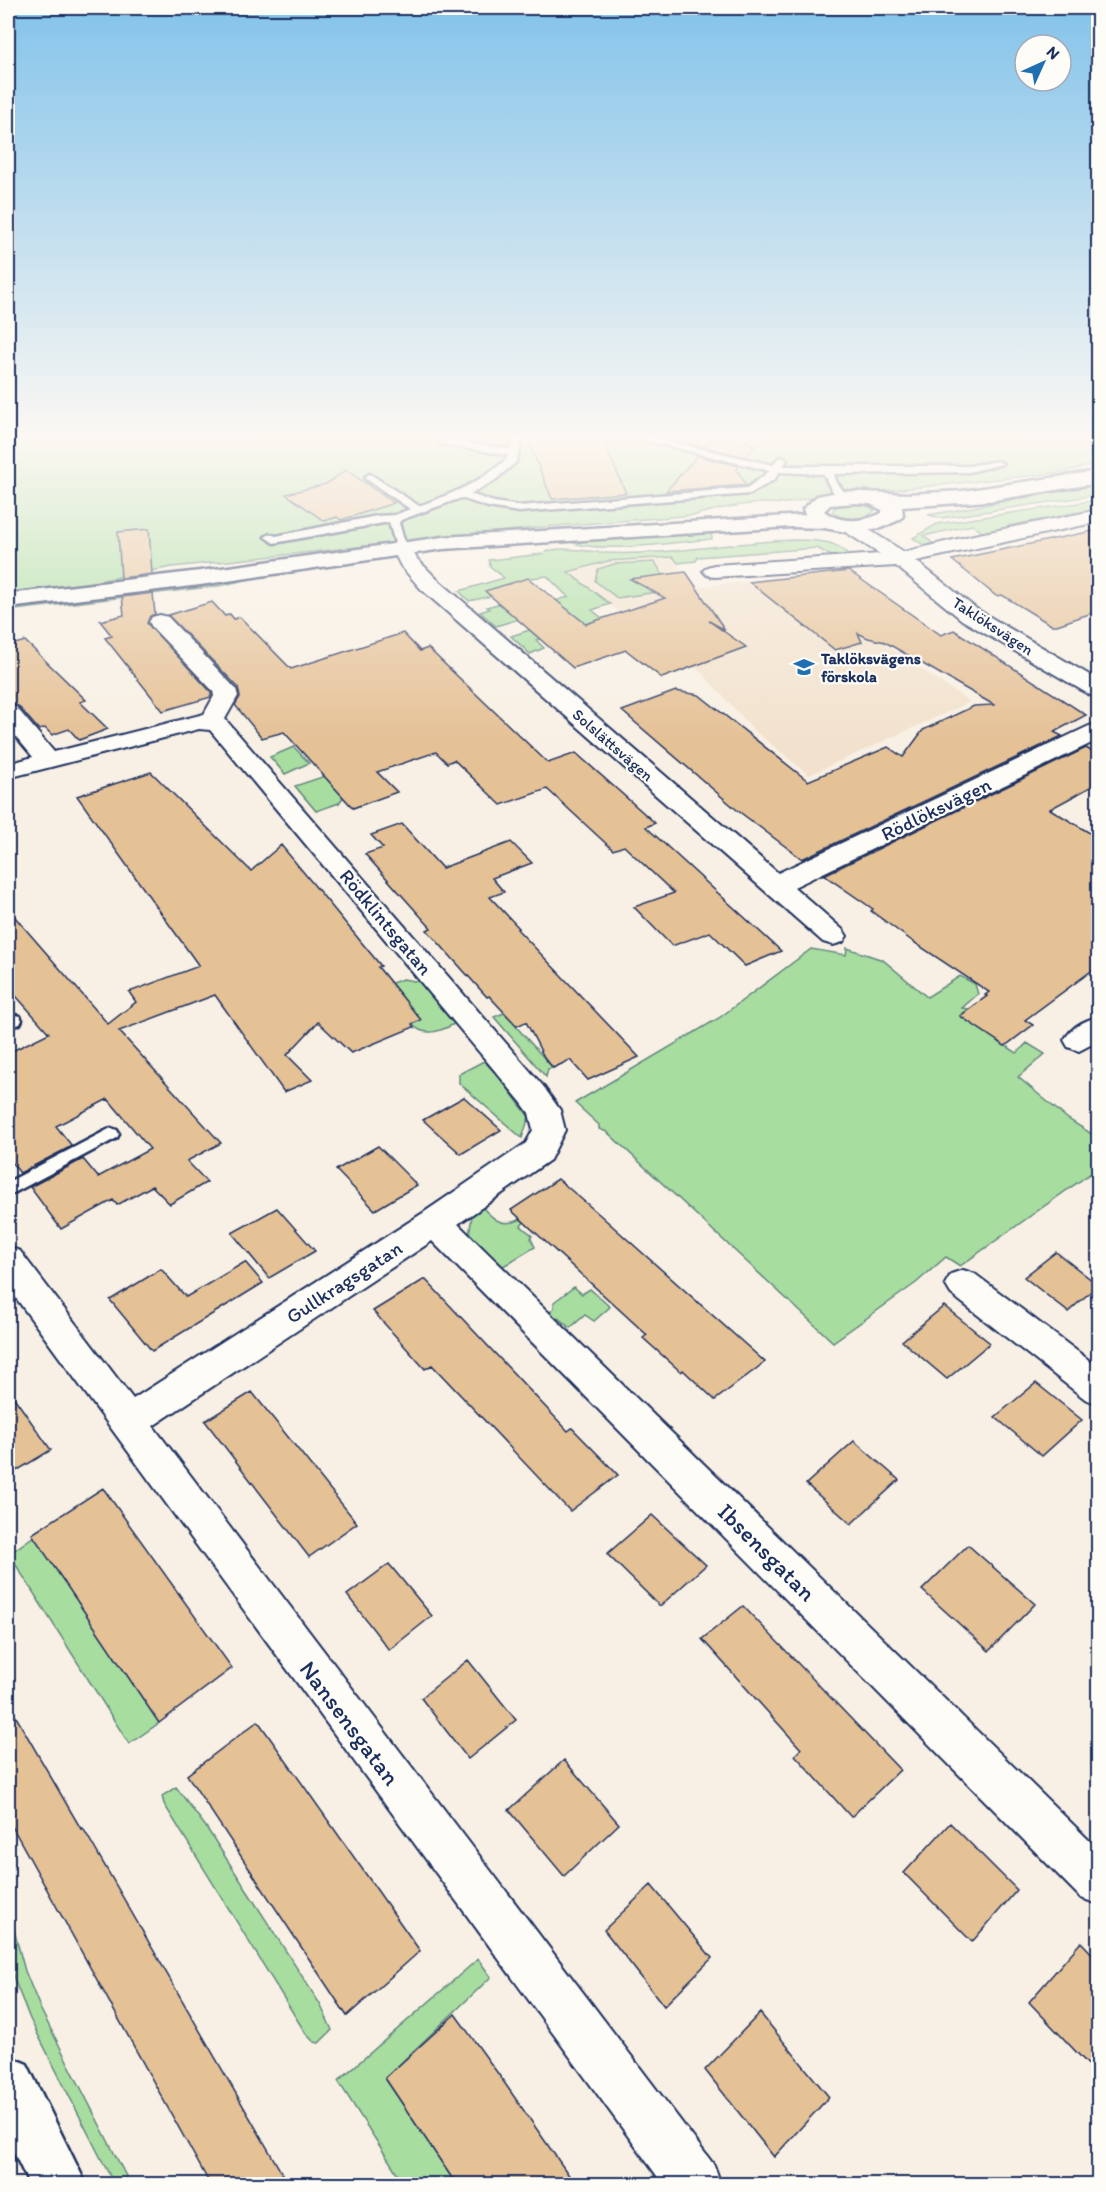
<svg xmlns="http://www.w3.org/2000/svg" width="1106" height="2192" font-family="Itim,sans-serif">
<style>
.built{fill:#f2e2cd}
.green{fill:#a8dda0;stroke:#62867f;stroke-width:1.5}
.building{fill:#e5c196;stroke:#1b2f5e;stroke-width:1.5}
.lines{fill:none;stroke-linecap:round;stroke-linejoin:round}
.service-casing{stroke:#1b2f5e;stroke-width:5}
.minor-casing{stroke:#1b2f5e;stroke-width:4}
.tertiary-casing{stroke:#1b2f5e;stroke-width:5}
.service{fill:#fdfcf7;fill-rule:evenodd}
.minor{fill:#fdfcf7;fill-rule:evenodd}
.tertiary{fill:#fdfcf7;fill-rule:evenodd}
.labels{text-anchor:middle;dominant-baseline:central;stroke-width:4.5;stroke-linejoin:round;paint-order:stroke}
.far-street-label{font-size:16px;fill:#1b2f5e;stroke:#fdfcf7}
.far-poi-label{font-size:16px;font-weight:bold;fill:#1b2f5e;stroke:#fdfcf7;text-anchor:start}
.street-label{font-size:20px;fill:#1b2f5e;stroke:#fdfcf7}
.near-street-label{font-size:24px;fill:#1b2f5e;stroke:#fdfcf7}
</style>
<rect width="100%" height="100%" fill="#f8f0e4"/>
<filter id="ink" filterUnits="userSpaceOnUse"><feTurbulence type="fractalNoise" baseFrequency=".0167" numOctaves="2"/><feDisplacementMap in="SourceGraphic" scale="12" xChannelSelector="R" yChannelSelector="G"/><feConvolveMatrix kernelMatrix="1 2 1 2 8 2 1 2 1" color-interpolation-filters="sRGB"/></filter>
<g filter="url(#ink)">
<path class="built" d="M674 556 682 571H687L698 587 848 570 904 609 877 639 970 702 809 775 754 730 701 672 567 573 608 561Z"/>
<path class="green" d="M8 434H1098V464L1057 473 804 499C791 504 779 504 766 503 748 503 714 509 696 515L543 527 172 567 8 598Z
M1098 485V494L1077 498 942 518 928 515Z
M1098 500V509L1063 515 1060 519 1040 520 1008 526 1003 531 985 534 972 525 924 536 936 546 928 548 913 538 937 524Z
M847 504 865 505 875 510C866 521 842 520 832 512L834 508Z
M707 531H711L712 539C677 542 601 554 571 542Z
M796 540C819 541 835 539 851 557L835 558 817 548 698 557 696 561 678 563 673 557 608 561 568 572 610 604 592 610 607 622 536 640 544 648 530 654 511 636 551 623 539 613 496 626 480 612 489 609 487 607 516 599 529 609 568 597 547 576 531 578 503 586 502 594 469 601 459 591 504 578 490 566 489 560 543 554C555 544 590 552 606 553 669 556 733 541 796 540Z
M655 562 664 577 657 592 617 598 595 581 598 569 614 564Z
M250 579 219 586 8 611V608Z
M294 747 309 763 285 774 270 757Z
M325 776 344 796 339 803 316 811 295 786Z
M847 948 883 960 927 997 960 976 975 984 978 994 962 1008 969 1009 960 1016 1017 1053 1027 1043 1045 1054 1018 1077 1068 1119 1098 1138V1168L960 1266 946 1257 916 1283 833 1342 607 1132 599 1129V1125L575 1103 719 1018 811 949 846 955Z
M403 979 420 982 454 1024C441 1031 424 1038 412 1024L344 1000Z
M504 1013 553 1068 548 1069 546 1077 494 1017Z
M484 1061 500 1078 529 1117 522 1138 459 1083V1074Z
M482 1207C494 1220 503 1228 521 1219L524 1222 521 1226 532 1235 531 1239 535 1247 500 1268 469 1237 472 1215Z
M574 1287 582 1294 590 1289 610 1307 594 1321 585 1315 570 1328 558 1318 553 1321 547 1315 554 1308V1302Z
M34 1536 159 1723 129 1744 9 1554Z
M176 1787 206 1827 320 2004 332 2030 319 2043 314 2042 306 2034 164 1804 162 1796Z
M8 1908 25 1971 41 2010 130 2184H114L30 2019 14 1979 8 1955Z
M478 1959 491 1977 385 2078 456 2184H404L338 2081Z"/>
<path class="building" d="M578 434H600L626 493 552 499 530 445H532L530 437Z
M716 434H752L745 443 755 445 746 457 705 447Z
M697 456 739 466 737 469 746 485 666 491Z
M346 470 394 503 341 520 337 517 324 521 286 494 326 484Z
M149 529 152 574 121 578 118 532Z
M1098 530V611L1057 625H1051L1002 595 996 596 952 560Z
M849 571 941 635 954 630 1086 715 1054 732 1062 736 802 859 737 810 622 711 676 691 699 695 808 781 888 747 903 757 923 730 974 706 994 705 885 642 868 638 858 633 862 642 835 650 749 582Z
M686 572 725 630 709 621 746 647 662 678 626 650 573 668 485 591 528 578 586 624 665 598 630 579Z
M153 593 155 614 150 616 147 623 211 692V697L163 711 105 638 112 636 100 621 124 615 122 597Z
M212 602 225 616 230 614 234 619 240 617 291 669 403 633 420 651 428 648 548 763 576 753 655 823 646 827 781 951 745 966 710 932 672 946 634 907 674 893 624 846 613 850 547 789 501 805 454 760 447 763 436 752 377 772 397 792 353 808 284 732 262 738 235 705 240 697 238 687 168 615Z
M25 641 86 700 80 702 108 729 79 740 69 729 52 735 45 728 39 730 18 706 8 703V646Z
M1086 748 1098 755V783L1050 809 1098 838V966L1025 1020 1033 1025 1005 1046 960 1016 987 996 985 995 989 992 912 941 871 911 873 909 824 875Z
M151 772 251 871 281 845 381 966 378 967 421 1020 412 1024 414 1027 351 1053 318 1022 287 1055 312 1080 284 1092 215 995 119 1031 221 1143 187 1161 207 1182 170 1204 152 1186 117 1205 113 1200 61 1229 30 1187 83 1159 98 1177 150 1149 108 1099 56 1126 72 1146 20 1173 8 1158V1053L49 1033 8 987V909L108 1024 136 1002 129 992 199 966 77 796Z
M402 824 442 868 511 842 532 863 492 878 504 892 490 897 519 928 517 929 639 1057 588 1080 570 1060 553 1068 544 1057 526 1022 517 1026 489 996 487 997 427 930 431 928 365 854 383 848 371 835Z
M464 1097 501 1130 461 1154 423 1120Z
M378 1146 417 1185 375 1210 336 1170Z
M558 1179 600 1215 765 1362 715 1400 683 1370 681 1372 643 1338 647 1335 511 1210Z
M277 1208 315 1251 269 1278 232 1233Z
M1056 1252 1098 1285 1068 1312 1024 1277Z
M245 1262 263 1283 152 1351 110 1300 161 1269 186 1297Z
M425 1279 568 1431 572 1428 618 1475 570 1511 432 1365 425 1369 373 1311Z
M944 1306 990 1343 947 1379 902 1341Z
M1036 1383 1082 1420 1042 1456 995 1417Z
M8 1389 51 1450 8 1476Z
M252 1392 357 1523 309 1557 205 1421Z
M854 1441 899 1480 851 1524 806 1484Z
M103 1488 232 1668 159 1723 32 1534Z
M652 1515 706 1565 660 1606 607 1554Z
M968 1545 1035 1604 989 1651 922 1590Z
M389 1564 432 1616 389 1650 347 1595Z
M743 1606 900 1770 851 1817 795 1755 801 1749 702 1639Z
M468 1660 516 1720 468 1759 421 1698Z
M8 1703 81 1829 83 1828 288 2184H210L8 1819Z
M258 1721 420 1951 347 2016 187 1775Z
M564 1760 619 1824 564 1876 509 1810Z
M950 1823 1017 1890 972 1942 904 1873Z
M651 1885 712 1958 664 2006 604 1930Z
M1081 1942 1098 1960V2075L1029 2002Z
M760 2013 829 2097 774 2157 705 2070Z
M455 2014 499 2075 575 2184H456L385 2078Z"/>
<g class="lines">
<g class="service-casing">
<path id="service" d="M514 434H524L516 462 494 481 470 494 494 502 519 506 747 488 770 471 619 434H637L773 465 778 458 782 457 787 460 783 466H969L998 461 1003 464 969 472 834 474 836 481 848 497 843 500C834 496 827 483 824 474L779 472 775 479 750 494 519 512 488 507 461 498 401 520 399 523 406 547 401 550 396 547 389 522 274 543 265 537 270 534 276 536 377 516 395 515 410 509 366 479 365 477 370 474 419 506C454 493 479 483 507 459L508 455 442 444 439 443V439L510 449Z
M14 1015 20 1016 22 1020 20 1024 8 1028V1017Z
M111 1128 117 1130 119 1134 117 1138 8 1196V1182Z"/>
</g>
<g class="minor-casing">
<path id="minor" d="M1098 510V522L916 561 978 610 1098 680V697L1090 695 962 620 896 566 714 577 707 575 703 571 707 567 714 565 880 554 841 529 838 525 841 521H855L904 552 974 535Z
M401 541 408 543 417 559 437 579 778 873 1089 726 1098 724V740L794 887 843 930 847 936 843 942 833 945 823 942 421 589 401 566 391 547 394 543Z
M160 615 168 617 236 689 238 696 225 719 543 1086 560 1110 565 1130 550 1160 458 1224 1098 1849V1904L1081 1898 432 1241 153 1426 714 2165 721 2184H663L8 1287V1247L20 1251 133 1399 423 1213 526 1143 533 1130 529 1113 521 1102 210 730 199 729 8 778V764L33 757 8 727V705L16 707 54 752 204 714 214 696 213 691 152 627 149 622 152 617Z
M1098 1017V1041L1079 1051 1068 1047 1064 1040C1071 1028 1084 1020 1098 1017Z
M963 1270 975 1274 1098 1367V1404L1085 1399 951 1294 945 1284 951 1274Z"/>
</g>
<g class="tertiary-casing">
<path id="tertiary" d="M1098 471V483L989 501 902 507 903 516 899 520 881 528 852 533 824 528 792 527 443 549 200 585 8 608V594L200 571 443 537 805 515 803 509 817 496 843 491 907 494 962 491ZM856 503 870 504 882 510V513C864 522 840 524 824 511L830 505Z
M8 2056 27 2064 86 2184H29L8 2140Z"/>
</g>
<use href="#service" class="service"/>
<use href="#minor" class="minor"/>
<use href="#tertiary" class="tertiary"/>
</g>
</g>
<linearGradient id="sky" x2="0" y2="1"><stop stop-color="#83c3ea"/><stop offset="0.59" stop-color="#fcf8f3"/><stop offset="1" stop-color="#fcf8f3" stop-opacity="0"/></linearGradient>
<rect width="1106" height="741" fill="url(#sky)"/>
<defs>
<g id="school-bare" transform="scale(1.62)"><path d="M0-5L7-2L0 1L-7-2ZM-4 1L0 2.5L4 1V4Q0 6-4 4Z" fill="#1f6fb2" stroke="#fdfcf7" stroke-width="2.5" paint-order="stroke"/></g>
</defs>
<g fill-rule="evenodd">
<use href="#school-bare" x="804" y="667"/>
</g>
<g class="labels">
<g class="far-street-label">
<text transform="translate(993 626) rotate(33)">Taklöksvägen</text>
<text transform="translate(613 745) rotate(41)">Solslättsvägen</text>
</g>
<g class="far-poi-label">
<text x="821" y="658">Taklöksvägens<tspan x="821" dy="18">förskola</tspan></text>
</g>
<g class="street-label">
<text transform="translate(936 809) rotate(-26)">Rödlöksvägen</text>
<text transform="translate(386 922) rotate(50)">Rödklintsgatan</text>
<text transform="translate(344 1282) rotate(-33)">Gullkragsgatan</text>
</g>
<g class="near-street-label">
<text transform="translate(767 1552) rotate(45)">Ibsensgatan</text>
<text transform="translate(350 1723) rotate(53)">Nansensgatan</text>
</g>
</g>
<rect width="1106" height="2192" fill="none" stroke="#fdfcf7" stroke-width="30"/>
<rect x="15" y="15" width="1076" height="2162" fill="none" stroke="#1b2f5e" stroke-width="2" filter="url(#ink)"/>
<g transform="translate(1043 63) rotate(45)"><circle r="28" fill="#fdfcf7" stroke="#a3aaba" stroke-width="1.5"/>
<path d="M0-4.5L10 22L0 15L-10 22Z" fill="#1f6fb2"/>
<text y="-9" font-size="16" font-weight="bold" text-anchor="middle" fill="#1b2f5e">N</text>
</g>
</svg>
